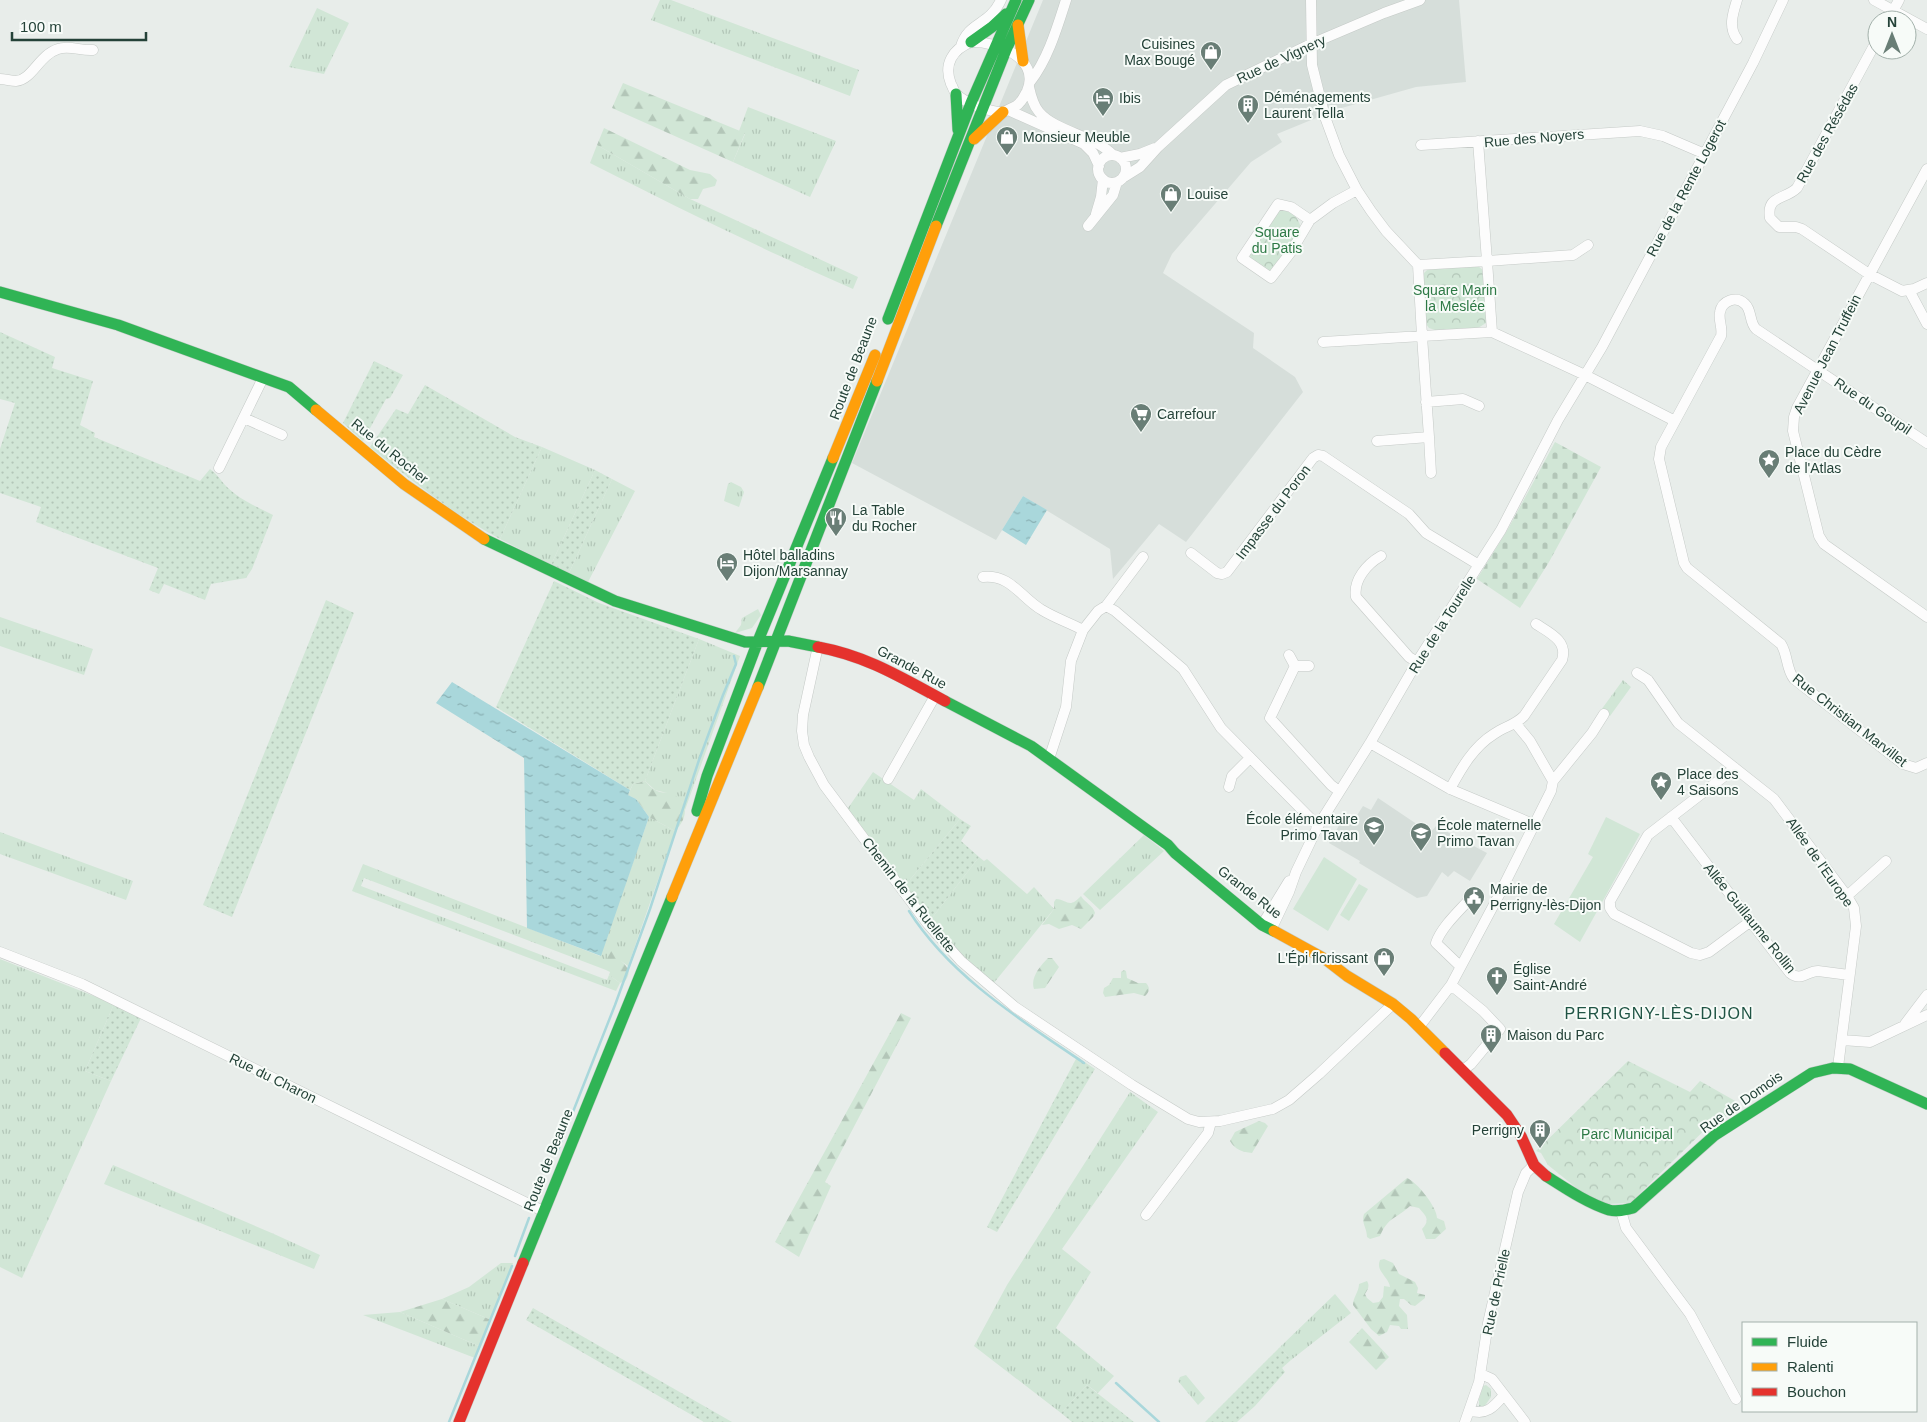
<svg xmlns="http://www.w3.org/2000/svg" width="1927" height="1422" font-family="Arial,sans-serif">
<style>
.built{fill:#d6deda}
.grass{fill:url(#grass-tufts)}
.forest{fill:url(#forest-firs)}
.cemetery{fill:url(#cemetery-stones)}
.park{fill:url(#park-crowns)}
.garden{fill:url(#garden-dots)}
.pitch{fill:#d1e6d6}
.water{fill:url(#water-ripples)}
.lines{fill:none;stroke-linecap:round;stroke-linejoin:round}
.stream{stroke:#a9d7db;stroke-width:2.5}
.street-casing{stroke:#c5cac7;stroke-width:11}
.fast-casing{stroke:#c3cbc7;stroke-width:12}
.slow-casing{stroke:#c3cbc7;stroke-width:12}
.jam-casing{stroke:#c3cbc7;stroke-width:12}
.street{stroke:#fcfcfc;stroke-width:10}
.fast{stroke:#30b455;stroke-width:11}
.slow{stroke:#ff9f0a;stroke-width:11}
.jam{stroke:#e5322d;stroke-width:11}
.labels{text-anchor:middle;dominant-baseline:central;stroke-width:4;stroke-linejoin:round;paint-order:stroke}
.poi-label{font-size:14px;fill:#244238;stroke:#f7fbf8;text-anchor:start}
.street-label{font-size:14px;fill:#244238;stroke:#f7fbf8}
.park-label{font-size:14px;fill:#2d7945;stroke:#f7fbf8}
.quarter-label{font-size:16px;letter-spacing:1px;fill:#1f5444;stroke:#f7fbf8}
</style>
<defs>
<pattern id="grass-tufts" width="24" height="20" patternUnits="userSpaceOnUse" patternTransform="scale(1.25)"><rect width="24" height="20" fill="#d1e6d6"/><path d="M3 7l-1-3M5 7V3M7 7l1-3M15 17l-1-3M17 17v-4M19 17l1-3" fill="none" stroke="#b3c6b8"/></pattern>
<pattern id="forest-firs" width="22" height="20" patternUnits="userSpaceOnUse" patternTransform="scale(1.25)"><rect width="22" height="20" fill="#d1e6d6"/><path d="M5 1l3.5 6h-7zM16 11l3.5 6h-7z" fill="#b3c6b8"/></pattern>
<pattern id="cemetery-stones" width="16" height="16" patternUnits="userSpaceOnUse" patternTransform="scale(1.25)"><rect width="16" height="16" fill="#d1e6d6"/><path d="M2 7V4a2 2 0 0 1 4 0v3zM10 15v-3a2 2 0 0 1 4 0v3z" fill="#b3c6b8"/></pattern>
<pattern id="park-crowns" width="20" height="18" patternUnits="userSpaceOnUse" patternTransform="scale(1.25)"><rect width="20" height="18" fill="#d1e6d6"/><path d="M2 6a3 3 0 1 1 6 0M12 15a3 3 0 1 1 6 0" fill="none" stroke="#b3c6b8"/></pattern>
<pattern id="garden-dots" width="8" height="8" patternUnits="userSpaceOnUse" patternTransform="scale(1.25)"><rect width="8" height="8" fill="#d1e6d6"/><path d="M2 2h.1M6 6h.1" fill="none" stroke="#b3c6b8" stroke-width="1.8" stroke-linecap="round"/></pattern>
<pattern id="water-ripples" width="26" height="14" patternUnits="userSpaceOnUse" patternTransform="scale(1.25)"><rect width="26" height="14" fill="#a9d7db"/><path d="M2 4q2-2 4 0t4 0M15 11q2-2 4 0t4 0" fill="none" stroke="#89b0b3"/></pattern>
</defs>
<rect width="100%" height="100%" fill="#e8edea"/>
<path class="built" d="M1043 0H1459L1466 82 1416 87 1338 109 1277 134 1282 142 1251 162 1172 254 1163 273 1254 333 1253 348 1295 377 1303 392 1186 542 1159 524 1113 579 1110 549 1023 496 996 540 852 463Z
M1378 798 1430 833 1436 826 1487 853 1470 881 1454 871 1448 877 1442 872 1427 896 1417 898 1359 863 1360 861 1329 843 1345 815 1354 820 1363 806 1371 810Z"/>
<path class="grass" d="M660 0H671L859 70 850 96 651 20Z
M317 8 349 23 324 74 289 67Z
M748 107 836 141 810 197 733 162 745 134 739 131Z
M597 145 690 199 858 277 853 289C764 250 676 207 590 163Z
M542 447 595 470 551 565 500 539Z
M612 479 635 491 588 582 569 573Z
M731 482 741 487 744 492 739 507 724 501 728 484Z
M758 609 761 615 752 628 735 633 741 625 742 618Z
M0 617 93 649 84 675 0 646Z
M699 639 740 656 685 810 682 802 667 793 655 790 645 781Z
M1623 680 1631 687 1610 716 1601 710Z
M873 772 914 800 921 789 960 819 904 887 846 811Z
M649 817 675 831 628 966 621 961 608 958 606 970 364 878 361 886 607 980 609 975 620 983 616 991 352 891 363 864 600 956Z
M0 832 133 881 126 900 0 854Z
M1144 835 1164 851 1100 910 1083 894Z
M979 857 984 861 987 859 1027 894 1034 887 1054 909 993 984 962 956 929 922Z
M0 959 114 1004 85 1071 111 1081 22 1278 0 1267Z
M1130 1092 1158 1112 1062 1249 1091 1272 1056 1328 1114 1376 1098 1393 1087 1385 1061 1413 974 1346 1007 1285Z
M113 1165 274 1234 320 1255 314 1269 104 1184Z
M501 1263H513L491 1320 442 1299 469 1287Z
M1335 1294 1351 1313 1291 1360 1280 1347Z
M400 1312 481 1347 475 1358 363 1315Z
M1186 1375 1205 1398 1198 1405 1178 1381 1180 1377Z
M1486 1385 1491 1389V1397L1484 1407H1479V1399L1483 1386Z"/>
<path class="forest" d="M623 83 745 133 733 162 612 108Z
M604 128 690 170 710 174 717 180 715 186 703 189 698 199H690L597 145Z
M645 781C648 784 652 789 657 791 661 793 665 792 669 793 689 799 689 818 675 831L649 817 636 799 628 795 633 784Z
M1081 896C1085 903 1093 905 1095 913L1093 917 1081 929 1072 925 1059 929 1049 924 1042 925 1054 909V902L1056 899C1068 900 1069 909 1081 896Z
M614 948H617L619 952 617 956C624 965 634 969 625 981L620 983 609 975 610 972 606 970C605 965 608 961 607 955Z
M1048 958H1052L1059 967 1045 988 1034 989C1030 978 1040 966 1048 958Z
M1124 970 1126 971 1127 978 1138 983H1146C1150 987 1150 992 1145 996L1134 993 1105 997 1103 993 1104 988 1109 985 1113 978H1121V972Z
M901 1013 911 1018 825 1182 831 1186 799 1257 775 1242Z
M1259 1121 1265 1123 1268 1126 1252 1153C1243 1152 1235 1150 1230 1141L1235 1132Z
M1407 1178C1417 1182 1437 1207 1437 1218L1444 1221 1446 1229 1435 1239H1426L1422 1229C1430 1220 1427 1217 1419 1208L1410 1206C1396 1219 1388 1217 1380 1236L1370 1239 1367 1237C1367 1228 1361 1223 1364 1214Z
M1384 1259 1393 1263 1399 1274 1415 1282 1418 1288 1417 1293 1425 1295V1298L1415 1306 1411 1305 1404 1299H1400L1399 1306 1407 1315 1408 1329H1401L1399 1326 1390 1325 1387 1332 1379 1336 1371 1329 1353 1305C1353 1297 1359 1292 1359 1284L1367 1281C1370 1286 1368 1289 1365 1294L1367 1298 1373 1303 1379 1302 1383 1297 1384 1286 1390 1287C1389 1277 1375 1271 1380 1260Z
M442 1299 491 1320 481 1347 400 1312Z
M1362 1328 1389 1357 1376 1370 1349 1342Z"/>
<path class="cemetery" d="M1555 442 1601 467 1549 562 1520 608 1477 579 1508 529Z"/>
<path class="park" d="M1280 210C1292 211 1300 218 1301 230L1274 272 1266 273C1261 269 1254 265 1251 260 1245 247 1271 221 1280 210Z
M1478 266 1484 271 1486 323 1478 328 1435 330 1429 328 1426 324 1423 274 1428 269Z
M1628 1061 1690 1092 1700 1081 1737 1102 1726 1117 1722 1113 1630 1203 1607 1204 1579 1190 1548 1165 1541 1153 1536 1151Z"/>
<path class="garden" d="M0 332 55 357 52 368 93 381 80 425 95 433 94 437 200 481 210 469C219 476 220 480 227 487 239 499 257 507 273 515L252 569 246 578 211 584 205 600 164 584 159 594 149 590 158 568 36 522 41 507 0 493V449L15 403 0 399Z
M374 361 403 375 390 398 386 399 363 441 343 423Z
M425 385 515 437 542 447 500 539C452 513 412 481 370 447L396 409 408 414Z
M595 470 612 479 569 573 551 565Z
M554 581 599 603 699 639 645 781 633 784 630 790 496 707Z
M326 600 354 613 232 917 203 905Z
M960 819 971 826 961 841 979 857 929 922 904 887Z
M114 1004 141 1018 111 1081 85 1071Z
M1077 1057 1095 1069 997 1232 987 1227Z
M533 1308 732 1422H704L526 1320Z
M1280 1347 1291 1360 1282 1368 1285 1372 1255 1406 1237 1422H1205Z
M1087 1385 1134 1422H1072L1061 1413Z"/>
<path class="pitch" d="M1606 817 1640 834 1580 942 1554 924 1593 857 1588 854Z
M1324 857 1357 879 1328 931 1293 909Z
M1359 884 1368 889 1349 921 1340 915Z"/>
<path class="water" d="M1023 496 1047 510 1026 545 1002 530Z
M452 682 630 790 628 795 636 799 649 817 601 956 527 928 524 758 436 703Z"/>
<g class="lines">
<path class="stream" d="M909 911C951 977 1021 1020 1084 1063
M556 1155 615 1005 650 909 699 760 723 695 736 664 734 656
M515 1256 529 1218
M1116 1383 1159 1422
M449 1422 512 1266"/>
<g class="street-casing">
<path id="street" d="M1311 0 1312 65 1325 117 1339 155 1357 190 1371 211 1386 231 1418 265
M1737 0C1733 13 1728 27 1737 39
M1874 0 1927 29
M1888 20 1899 0
M1877 40 1797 188C1785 200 1766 195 1770 218L1779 227H1796L1802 229 1869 274 1902 291 1914 289 1927 283
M971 42C996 41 1041 58 1027 91 1024 97 1022 102 1016 106 1012 108 1007 111 1002 112 990 112 965 103 956 94 954 92 953 87 951 84 943 64 953 49 971 42Z
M961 46C969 21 989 26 1001 0
M0 79C5 79 11 81 16 81 32 80 39 55 58 49 69 45 81 51 93 50
M1030 82C1048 59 1057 28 1066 0
M1029 87C1031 96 1033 105 1039 112 1056 132 1094 135 1113 155
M1008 110 1084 144 1093 153 1099 166
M1478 141 1487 261 1573 255 1588 245
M1421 145 1640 131 1663 136 1705 154
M1098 169a14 14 0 1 1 28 0a14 14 0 1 1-28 0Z
M1120 158 1140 154 1155 148
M1927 169 1797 408 1794 417 1793 431 1819 536 1824 544 1927 617
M1124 177 1140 167 1158 147 1226 85 1311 44 1384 13 1420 0
M1278 204 1291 207 1310 220 1291 252 1271 278 1242 258Z
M1096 214 1101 197 1103 179
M1310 220 1333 203 1357 190
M1088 226 1113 195 1117 182
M1487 261 1492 332 1422 336 1418 265Z
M1909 290 1927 324
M1492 332 1585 375 1675 421
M1323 342 1422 336 1429 437
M1426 402 1463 399 1479 406
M244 418 282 435
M1377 441 1429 437 1431 473
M1927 443 1756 329C1749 322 1752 310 1745 304 1736 295 1722 301 1720 312 1718 320 1723 327 1721 336L1661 447 1659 459 1684 563 1687 568 1781 644C1788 655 1786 669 1794 679L1903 764 1916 768 1927 763
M219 468 263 378
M1191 553 1217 573 1222 574 1227 572 1313 458 1318 455 1323 456 1409 514 1426 533 1479 565
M1381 556C1367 564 1353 580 1356 597L1409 657 1417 662
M1143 557 1106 606 1115 611 1183 669 1221 728 1318 826
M983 577C1011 574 1021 598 1042 610 1055 618 1070 623 1083 630
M818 646 803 715 802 731 804 745 809 757 824 785 927 923 961 961 1015 1007 1132 1085 1188 1119 1199 1122 1220 1121 1273 1109 1289 1100 1319 1074 1393 1004
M1289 655 1295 666 1270 718 1331 785 1339 791
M1295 666H1309
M1637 673 1648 680 1678 723 1774 799 1847 896 1854 908 1856 926 1838 1067
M1516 724 1530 741 1553 781
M1370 743 1450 789 1533 824
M1049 759 1066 707 1071 661 1083 630 1098 611 1106 606
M1735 768 1648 835 1610 901V908L1614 914 1691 953 1700 955 1709 952 1751 921
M888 779 935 696
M1229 787 1232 776 1250 758
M1450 789C1461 769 1473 747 1494 734 1505 726 1514 726 1524 716L1562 660C1568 641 1550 633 1536 624
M1671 817 1790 973C1801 982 1807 971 1818 971L1849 975
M1847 896 1886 861
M1262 925 1289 881
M1271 930 1289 892 1296 872 1318 826 1370 743 1417 662 1501 530 1558 420 1602 347 1753 63 1783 0
M0 952 82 984 543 1211
M1460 966 1436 943C1441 928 1457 913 1468 901
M1451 985 1483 1011 1500 1029 1471 1064 1463 1070
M1905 1024 1927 995
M1419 1027 1451 985 1499 895 1551 791 1553 781 1592 733 1604 714
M1842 1040 1870 1042 1927 1015
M1621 1211 1626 1228 1690 1314 1736 1399
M1146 1215 1208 1133 1211 1122
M1481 1374 1492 1379 1525 1422
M1470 1410C1486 1416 1494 1407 1504 1395
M1465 1422 1479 1382 1488 1323 1518 1192 1526 1173 1534 1165"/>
</g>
<g class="fast-casing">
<path id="fast" d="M971 42 992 27 1006 14
M956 94 958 130
M936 226 1006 50 1029 0
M0 292 118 325 289 387 316 410
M888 319 971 103 1016 0
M484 539 615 601 745 642 788 641 818 647
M758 687 877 381
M945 701 1031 746 1168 845 1175 853 1262 925 1274 931
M697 811 707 776 758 641 833 458
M1546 1176C1565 1188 1587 1203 1609 1210 1617 1212 1625 1210 1633 1208L1715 1135 1812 1073 1833 1068 1850 1069 1927 1104
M523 1263 672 897"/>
</g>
<g class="slow-casing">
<path id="slow" d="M1018 25 1023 61
M974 139 1003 112
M877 381 936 226
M316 410 404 484 484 539
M833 458 875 355
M672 897 758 687
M1274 931 1325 959 1347 976 1393 1004 1411 1019 1445 1053"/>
</g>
<g class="jam-casing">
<path id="jam" d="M818 647C867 656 902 678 945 701
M1445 1053 1507 1115 1521 1136 1534 1165 1546 1176
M459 1422 523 1263"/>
</g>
<use href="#street" class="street"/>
<use href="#fast" class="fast"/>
<use href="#slow" class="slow"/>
<use href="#jam" class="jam"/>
</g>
<defs>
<g id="shop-pin" transform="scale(1.125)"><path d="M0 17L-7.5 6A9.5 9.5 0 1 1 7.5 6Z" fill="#697e76" stroke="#f7fbf8"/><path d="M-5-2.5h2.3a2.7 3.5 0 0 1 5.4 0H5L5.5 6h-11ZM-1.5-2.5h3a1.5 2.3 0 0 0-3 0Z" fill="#fff"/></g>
<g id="hotel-pin" transform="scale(1.125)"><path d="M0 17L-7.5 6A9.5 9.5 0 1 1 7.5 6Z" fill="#697e76" stroke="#f7fbf8"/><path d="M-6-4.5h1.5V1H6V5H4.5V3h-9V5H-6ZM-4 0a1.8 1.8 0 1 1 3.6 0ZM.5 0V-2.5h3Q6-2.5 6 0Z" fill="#fff"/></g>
<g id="building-pin" transform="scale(1.125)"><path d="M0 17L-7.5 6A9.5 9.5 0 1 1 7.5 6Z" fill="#697e76" stroke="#f7fbf8"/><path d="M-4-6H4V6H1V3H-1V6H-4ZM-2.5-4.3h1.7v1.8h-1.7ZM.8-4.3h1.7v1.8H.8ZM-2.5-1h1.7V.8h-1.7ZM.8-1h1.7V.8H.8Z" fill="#fff"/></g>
<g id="supermarket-pin" transform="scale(1.125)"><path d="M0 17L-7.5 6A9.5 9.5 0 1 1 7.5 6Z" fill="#697e76" stroke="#f7fbf8"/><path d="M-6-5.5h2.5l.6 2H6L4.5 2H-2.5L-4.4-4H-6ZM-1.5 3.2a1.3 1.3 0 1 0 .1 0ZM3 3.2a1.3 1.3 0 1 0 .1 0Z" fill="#fff"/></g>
<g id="sight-pin" transform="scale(1.125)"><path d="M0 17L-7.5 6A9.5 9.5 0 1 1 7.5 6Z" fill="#697e76" stroke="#f7fbf8"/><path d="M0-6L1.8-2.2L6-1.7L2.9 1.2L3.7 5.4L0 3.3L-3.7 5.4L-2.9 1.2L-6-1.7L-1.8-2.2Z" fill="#fff"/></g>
<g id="restaurant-pin" transform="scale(1.125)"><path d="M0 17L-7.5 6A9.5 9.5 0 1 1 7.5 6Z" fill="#697e76" stroke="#f7fbf8"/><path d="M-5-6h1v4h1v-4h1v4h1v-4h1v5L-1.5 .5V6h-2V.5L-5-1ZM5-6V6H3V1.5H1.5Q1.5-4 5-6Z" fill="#fff"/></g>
<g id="school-pin" transform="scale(1.125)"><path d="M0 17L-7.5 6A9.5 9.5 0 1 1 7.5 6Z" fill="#697e76" stroke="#f7fbf8"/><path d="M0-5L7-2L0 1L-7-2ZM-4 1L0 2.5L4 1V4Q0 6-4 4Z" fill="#fff"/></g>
<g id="civic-pin" transform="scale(1.125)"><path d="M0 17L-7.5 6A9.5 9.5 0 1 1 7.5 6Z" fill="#697e76" stroke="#f7fbf8"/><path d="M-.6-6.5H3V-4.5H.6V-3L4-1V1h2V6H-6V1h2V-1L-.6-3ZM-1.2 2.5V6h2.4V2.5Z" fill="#fff"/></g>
<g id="church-pin" transform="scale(1.125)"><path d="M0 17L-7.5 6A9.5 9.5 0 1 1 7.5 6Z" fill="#697e76" stroke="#f7fbf8"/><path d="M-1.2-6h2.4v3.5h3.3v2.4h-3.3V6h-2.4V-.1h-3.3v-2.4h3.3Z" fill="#fff"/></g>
</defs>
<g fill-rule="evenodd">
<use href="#shop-pin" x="1211" y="52"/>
<use href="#hotel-pin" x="1103" y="98"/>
<use href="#building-pin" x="1248" y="105"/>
<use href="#shop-pin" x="1007" y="137"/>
<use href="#shop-pin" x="1171" y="194"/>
<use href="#supermarket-pin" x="1141" y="414"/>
<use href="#sight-pin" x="1769" y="460"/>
<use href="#restaurant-pin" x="836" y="518"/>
<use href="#hotel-pin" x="727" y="563"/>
<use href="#sight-pin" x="1661" y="782"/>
<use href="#school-pin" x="1374" y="827"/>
<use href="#school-pin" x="1421" y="833"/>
<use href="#civic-pin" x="1474" y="897"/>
<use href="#shop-pin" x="1384" y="958"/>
<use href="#church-pin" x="1497" y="977"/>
<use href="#building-pin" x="1491" y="1035"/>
<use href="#building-pin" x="1540" y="1130"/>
</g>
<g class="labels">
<g class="poi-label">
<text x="1195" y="44" text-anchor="end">Cuisines<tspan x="1195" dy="16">Max Bougé</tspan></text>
<text x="1264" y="97">Déménagements<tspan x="1264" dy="16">Laurent Tella</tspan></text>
<text x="1119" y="98">Ibis</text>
<text x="1023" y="137">Monsieur Meuble</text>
<text x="1187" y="194">Louise</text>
<text x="1157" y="414">Carrefour</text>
<text x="1785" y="452">Place du Cèdre<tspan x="1785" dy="16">de l'Atlas</tspan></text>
<text x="852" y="510">La Table<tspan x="852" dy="16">du Rocher</tspan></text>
<text x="743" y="555">Hôtel balladins<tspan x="743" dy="16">Dijon/Marsannay</tspan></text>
<text x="1677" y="774">Place des<tspan x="1677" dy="16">4 Saisons</tspan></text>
<text x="1358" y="819" text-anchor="end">École élémentaire<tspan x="1358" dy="16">Primo Tavan</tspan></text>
<text x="1437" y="825">École maternelle<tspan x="1437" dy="16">Primo Tavan</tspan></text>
<text x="1490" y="889">Mairie de<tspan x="1490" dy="16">Perrigny-lès-Dijon</tspan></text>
<text x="1368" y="958" text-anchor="end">L'Épi florissant</text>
<text x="1513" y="969">Église<tspan x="1513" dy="16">Saint-André</tspan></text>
<text x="1507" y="1035">Maison du Parc</text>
<text x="1524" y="1130" text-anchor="end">Perrigny</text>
</g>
<g class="street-label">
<text transform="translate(1281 59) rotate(-25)">Rue de Vignery</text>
<text transform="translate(1827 133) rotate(-61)">Rue des Résédas</text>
<text transform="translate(1534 138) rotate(-5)">Rue des Noyers</text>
<text transform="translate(1686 188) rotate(-62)">Rue de la Rente Logerot</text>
<text transform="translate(1827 354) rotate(-63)">Avenue Jean Truffein</text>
<text transform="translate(853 368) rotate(-69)">Route de Beaune</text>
<text transform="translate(1873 406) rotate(34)">Rue du Goupil</text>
<text transform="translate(390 451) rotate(39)">Rue du Rocher</text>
<text transform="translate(1273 512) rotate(-53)">Impasse du Poron</text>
<text transform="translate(1442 624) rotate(-58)">Rue de la Tourelle</text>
<text transform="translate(912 667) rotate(28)">Grande Rue</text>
<text transform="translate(1850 720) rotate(38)">Rue Christian Marvillet</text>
<text transform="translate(1820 862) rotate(55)">Allée de l'Europe</text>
<text transform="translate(1250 892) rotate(38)">Grande Rue</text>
<text transform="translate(909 895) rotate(52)">Chemin de la Ruellette</text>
<text transform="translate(1750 918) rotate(51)">Allée Guillaume Rollin</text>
<text transform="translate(273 1078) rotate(26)">Rue du Charon</text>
<text transform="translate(1741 1102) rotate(-35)">Rue de Domois</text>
<text transform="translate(548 1160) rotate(-68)">Route de Beaune</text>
<text transform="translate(1496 1292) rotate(-78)">Rue de Prielle</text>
</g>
<g class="park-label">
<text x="1277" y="232">Square<tspan x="1277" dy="16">du Patis</tspan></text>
<text x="1455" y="290">Square Marin<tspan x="1455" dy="16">la Meslée</tspan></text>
<text x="1627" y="1134">Parc Municipal</text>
</g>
<g class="quarter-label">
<text x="1659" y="1013">PERRIGNY-LÈS-DIJON</text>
</g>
</g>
<rect x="1742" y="1322" width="175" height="90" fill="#f7fbf8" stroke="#a3b1ab"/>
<rect x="1752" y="1338" width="25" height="8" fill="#30b455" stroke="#a3b1ab"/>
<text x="1787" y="1347" font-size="15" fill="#244238">Fluide</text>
<rect x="1752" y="1363" width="25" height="8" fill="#ff9f0a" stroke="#a3b1ab"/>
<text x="1787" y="1372" font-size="15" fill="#244238">Ralenti</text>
<rect x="1752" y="1388" width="25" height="8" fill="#e5322d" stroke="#a3b1ab"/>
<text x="1787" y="1397" font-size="15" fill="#244238">Bouchon</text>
<g transform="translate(1892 35)"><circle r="24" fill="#f7fbf8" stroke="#a3b1ab"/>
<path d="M0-4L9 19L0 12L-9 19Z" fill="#697e76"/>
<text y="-8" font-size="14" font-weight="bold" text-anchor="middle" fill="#244238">N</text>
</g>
<path d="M12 32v8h134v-8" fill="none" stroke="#244238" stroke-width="2.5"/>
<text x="20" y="32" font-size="15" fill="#244238" stroke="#f7fbf8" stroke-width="4" paint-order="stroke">100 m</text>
</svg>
